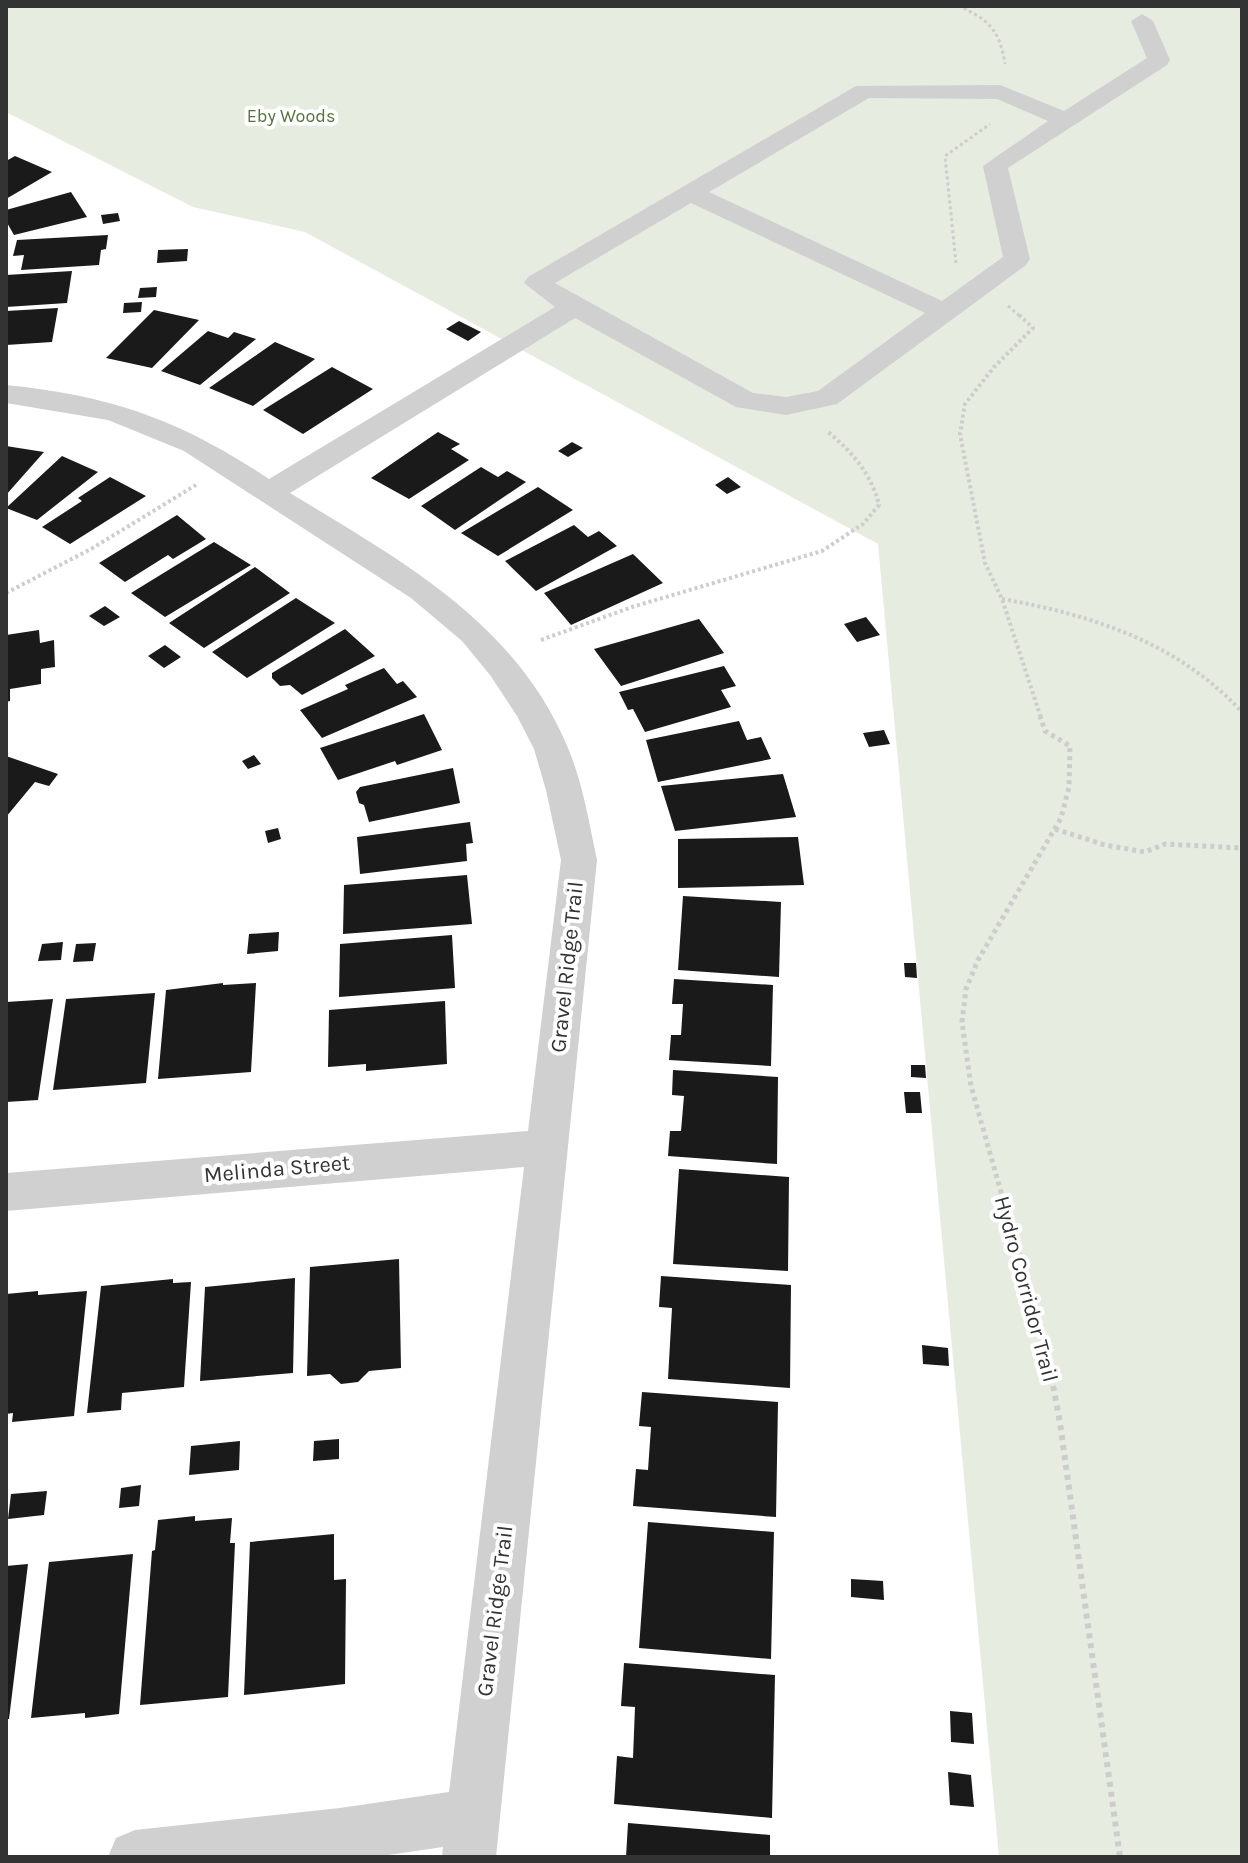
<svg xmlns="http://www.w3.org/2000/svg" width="1248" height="1863" font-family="Karla,sans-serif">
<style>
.green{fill:#e6ecdf}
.building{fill:#1a1a1a}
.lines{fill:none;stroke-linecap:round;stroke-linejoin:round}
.path-far3{stroke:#cdcdcd;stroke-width:3;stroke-dasharray:3 3;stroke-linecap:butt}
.path-far2{stroke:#cdcdcd;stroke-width:4;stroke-dasharray:3 3;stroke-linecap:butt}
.path-far1{stroke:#cdcdcd;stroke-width:5;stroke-dasharray:4 4;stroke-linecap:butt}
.path{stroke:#cdcdcd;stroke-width:6;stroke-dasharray:5 5;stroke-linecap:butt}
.street{fill:#d0d0d0;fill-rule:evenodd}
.labels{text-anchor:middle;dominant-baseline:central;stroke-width:8;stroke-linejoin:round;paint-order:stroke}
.far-park-label{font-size:18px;fill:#56703f;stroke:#fff}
.street-label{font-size:22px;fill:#333;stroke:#fff}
</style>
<rect width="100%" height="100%" fill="#fff"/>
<path class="green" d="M6 6H1242V1857H999L878 544 305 232 193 207 6 112Z"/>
<path class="building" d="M15 156 52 172 6 199V161Z
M71 192 87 217 14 235 6 221V210Z
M118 213 120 221 103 224 101 215Z
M108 235 106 249 101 250 99 265 21 270 24 255 13 256 17 240Z
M188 249 187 261 157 263 158 250Z
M72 271 67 303 6 307V275Z
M157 287 156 297 138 298 140 288Z
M142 302 141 312 123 313 124 303Z
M58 308 52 342 6 345V311Z
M154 310 199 320 152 368 106 358Z
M459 321 481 332 468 341 446 329Z
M208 331 228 338 234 332 256 339 200 385 161 371Z
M275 342 315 359 253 406 209 388Z
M332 367 373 389 303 434 263 410Z
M438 432 460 444 451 449 469 460 409 499 371 478Z
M572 442 583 448 568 457 558 451Z
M6 446 44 452 6 495Z
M62 456 98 472 37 520 6 508Z
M481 467 498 477 507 471 526 482 455 530 421 506Z
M110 477 146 496 70 544 42 527 82 501 78 498Z
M728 477 741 487 727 494 715 485Z
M538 487 573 510 498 556 461 533Z
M177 515 206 539 173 559 168 555 125 582 99 563Z
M574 525 588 537 599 531 617 546 536 591 505 561Z
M214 542 251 565 165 617 131 593Z
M633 554 663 583 571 625 544 593Z
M255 567 290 593 204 648 169 623Z
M296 598 335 623 247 678 212 652Z
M105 606 120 617 104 626 89 616Z
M866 617 880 635 857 642 844 624Z
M699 619 724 653 621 686 594 649Z
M345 629 375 656 302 695 290 685 280 686 272 678V673Z
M39 630 40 643 54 640 55 667 41 669V684L10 689V701L6 702V635Z
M165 645 181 657 164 668 148 656Z
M724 666 736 686 721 690 731 707 645 732 633 709 628 710 619 692Z
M384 668 397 684 403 681 417 697 322 738 300 710 348 689 345 685Z
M424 714 442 750 397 765 395 761 338 780 320 748Z
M739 721 747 740 761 737 771 759 658 782 646 740Z
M884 730 890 744 869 747 863 733Z
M254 755 261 764 248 769 242 761Z
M6 756 58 774 49 786 35 782 6 817Z
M453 768 460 803 369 822 364 805 359 803 356 792 360 787Z
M783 774 796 817 675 831 661 786Z
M470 822 473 843 466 844 467 861 360 874 357 837Z
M278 828 281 839 268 843 265 831Z
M798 837 804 885 678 888V839Z
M467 875 472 924 343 934 344 885Z
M683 896 781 902 779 977 678 970Z
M279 932 278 951 247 954 249 934Z
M452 935 455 988 339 997 340 944Z
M63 942 61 960 38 961 42 944Z
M96 943 93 961 73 962 76 944Z
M904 963H916L917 978 905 977Z
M674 979 773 985 771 1066 669 1060 671 1035H681L683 1004H672Z
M223 983V985L256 983 251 1072 158 1079 166 990Z
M155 993 146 1083 53 1090 66 999Z
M53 999 38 1100 6 1102V1002Z
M445 1001 447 1064 366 1071V1064L328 1067 329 1010Z
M911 1065H925L926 1078 911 1077Z
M673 1070 778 1077 777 1164 668 1156 670 1131H681L684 1096 672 1095Z
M904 1092H920L922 1113H906Z
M679 1169 789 1177 788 1271 673 1264Z
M399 1259 401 1368 369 1371 358 1382 341 1384 330 1374 307 1376 310 1267Z
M661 1276 791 1285 790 1388 668 1379 672 1308 659 1307Z
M295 1278 293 1373 200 1381 205 1287Z
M173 1279V1283L191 1282 184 1387 122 1393 121 1410 87 1413 101 1286Z
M38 1291V1295L87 1291 74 1416 12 1422 13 1413 6 1414V1294Z
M922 1345 948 1348 949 1366 923 1364Z
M642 1392 778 1402 776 1517 633 1506 636 1469 648 1470 651 1427 639 1426Z
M339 1439V1459L313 1461 314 1441Z
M240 1441 239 1470 189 1475 191 1446Z
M141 1485 139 1506 119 1508 121 1488Z
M47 1491 44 1515 8 1519 11 1494Z
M195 1516V1521L232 1518 230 1543H235L228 1697 140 1705 152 1551 155 1550 158 1520Z
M648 1522 774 1532 771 1659 639 1648Z
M334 1534V1580L346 1579 345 1684 244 1695 250 1542Z
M133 1554 119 1714 85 1718V1713L31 1718 49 1562Z
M28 1564 9 1719H6V1566Z
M851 1579 883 1581 884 1600 851 1597Z
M624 1663 775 1675 772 1818 614 1804 617 1756 633 1758 635 1707 621 1706Z
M950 1711 972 1713 974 1744 951 1742Z
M948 1772 971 1775 974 1807 950 1805Z
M628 1823 770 1835V1857H626Z"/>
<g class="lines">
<path class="path-far3" d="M958 6C989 19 1000 31 1005 64
M956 263 945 156 990 124
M1008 306 1021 317"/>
<path class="path-far2" d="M1019 315 1033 328 994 367 965 404 960 434 985 563 1002 599 1041 718
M6 593 91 549 196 485
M1002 599C1093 615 1178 643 1242 712
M541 640 632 607 822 551 863 524 879 505C871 473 853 453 828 432"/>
<path class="path-far1" d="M1055 829 1105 845 1145 852 1165 844 1242 848
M1010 1224 971 1086 962 1022 966 989 978 960 1061 818 1069 787 1070 746 1045 731 1040 716"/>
<path class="path" d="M1009 1222 1045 1342 1060 1423 1120 1857"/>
<path class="street" d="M1142 14 1153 21 1170 60 1167 65 1008 168 1030 259 1026 265 837 404 786 415 736 407 575 318 290 493C400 560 516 622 568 748 583 784 589 822 597 860L496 1857H442L443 1847 375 1857H108L116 1838 135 1830 340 1808 449 1792 524 1167 6 1211V1173L528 1131 561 860 546 790 534 749 517 716 490 675 462 641 411 598 184 451 108 420 6 403V385C113 396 180 420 269 479L555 307 524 283 528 277 856 86 1000 85 1064 111 1147 58 1131 21ZM869 98 997 99 1048 121 983 166 1003 257 942 301 709 192ZM691 203 925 313 818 391 786 397 753 393 555 283Z"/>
</g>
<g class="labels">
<g class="far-park-label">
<text x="291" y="116">Eby Woods</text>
</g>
<g class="street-label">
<text transform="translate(567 967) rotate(-84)">Gravel Ridge Trail</text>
<text transform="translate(277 1169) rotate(-5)">Melinda Street</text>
<text transform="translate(1026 1289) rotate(75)">Hydro Corridor Trail</text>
<text transform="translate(495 1611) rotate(-83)">Gravel Ridge Trail</text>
</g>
</g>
<rect width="1248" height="1863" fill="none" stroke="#333333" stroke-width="16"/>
</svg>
